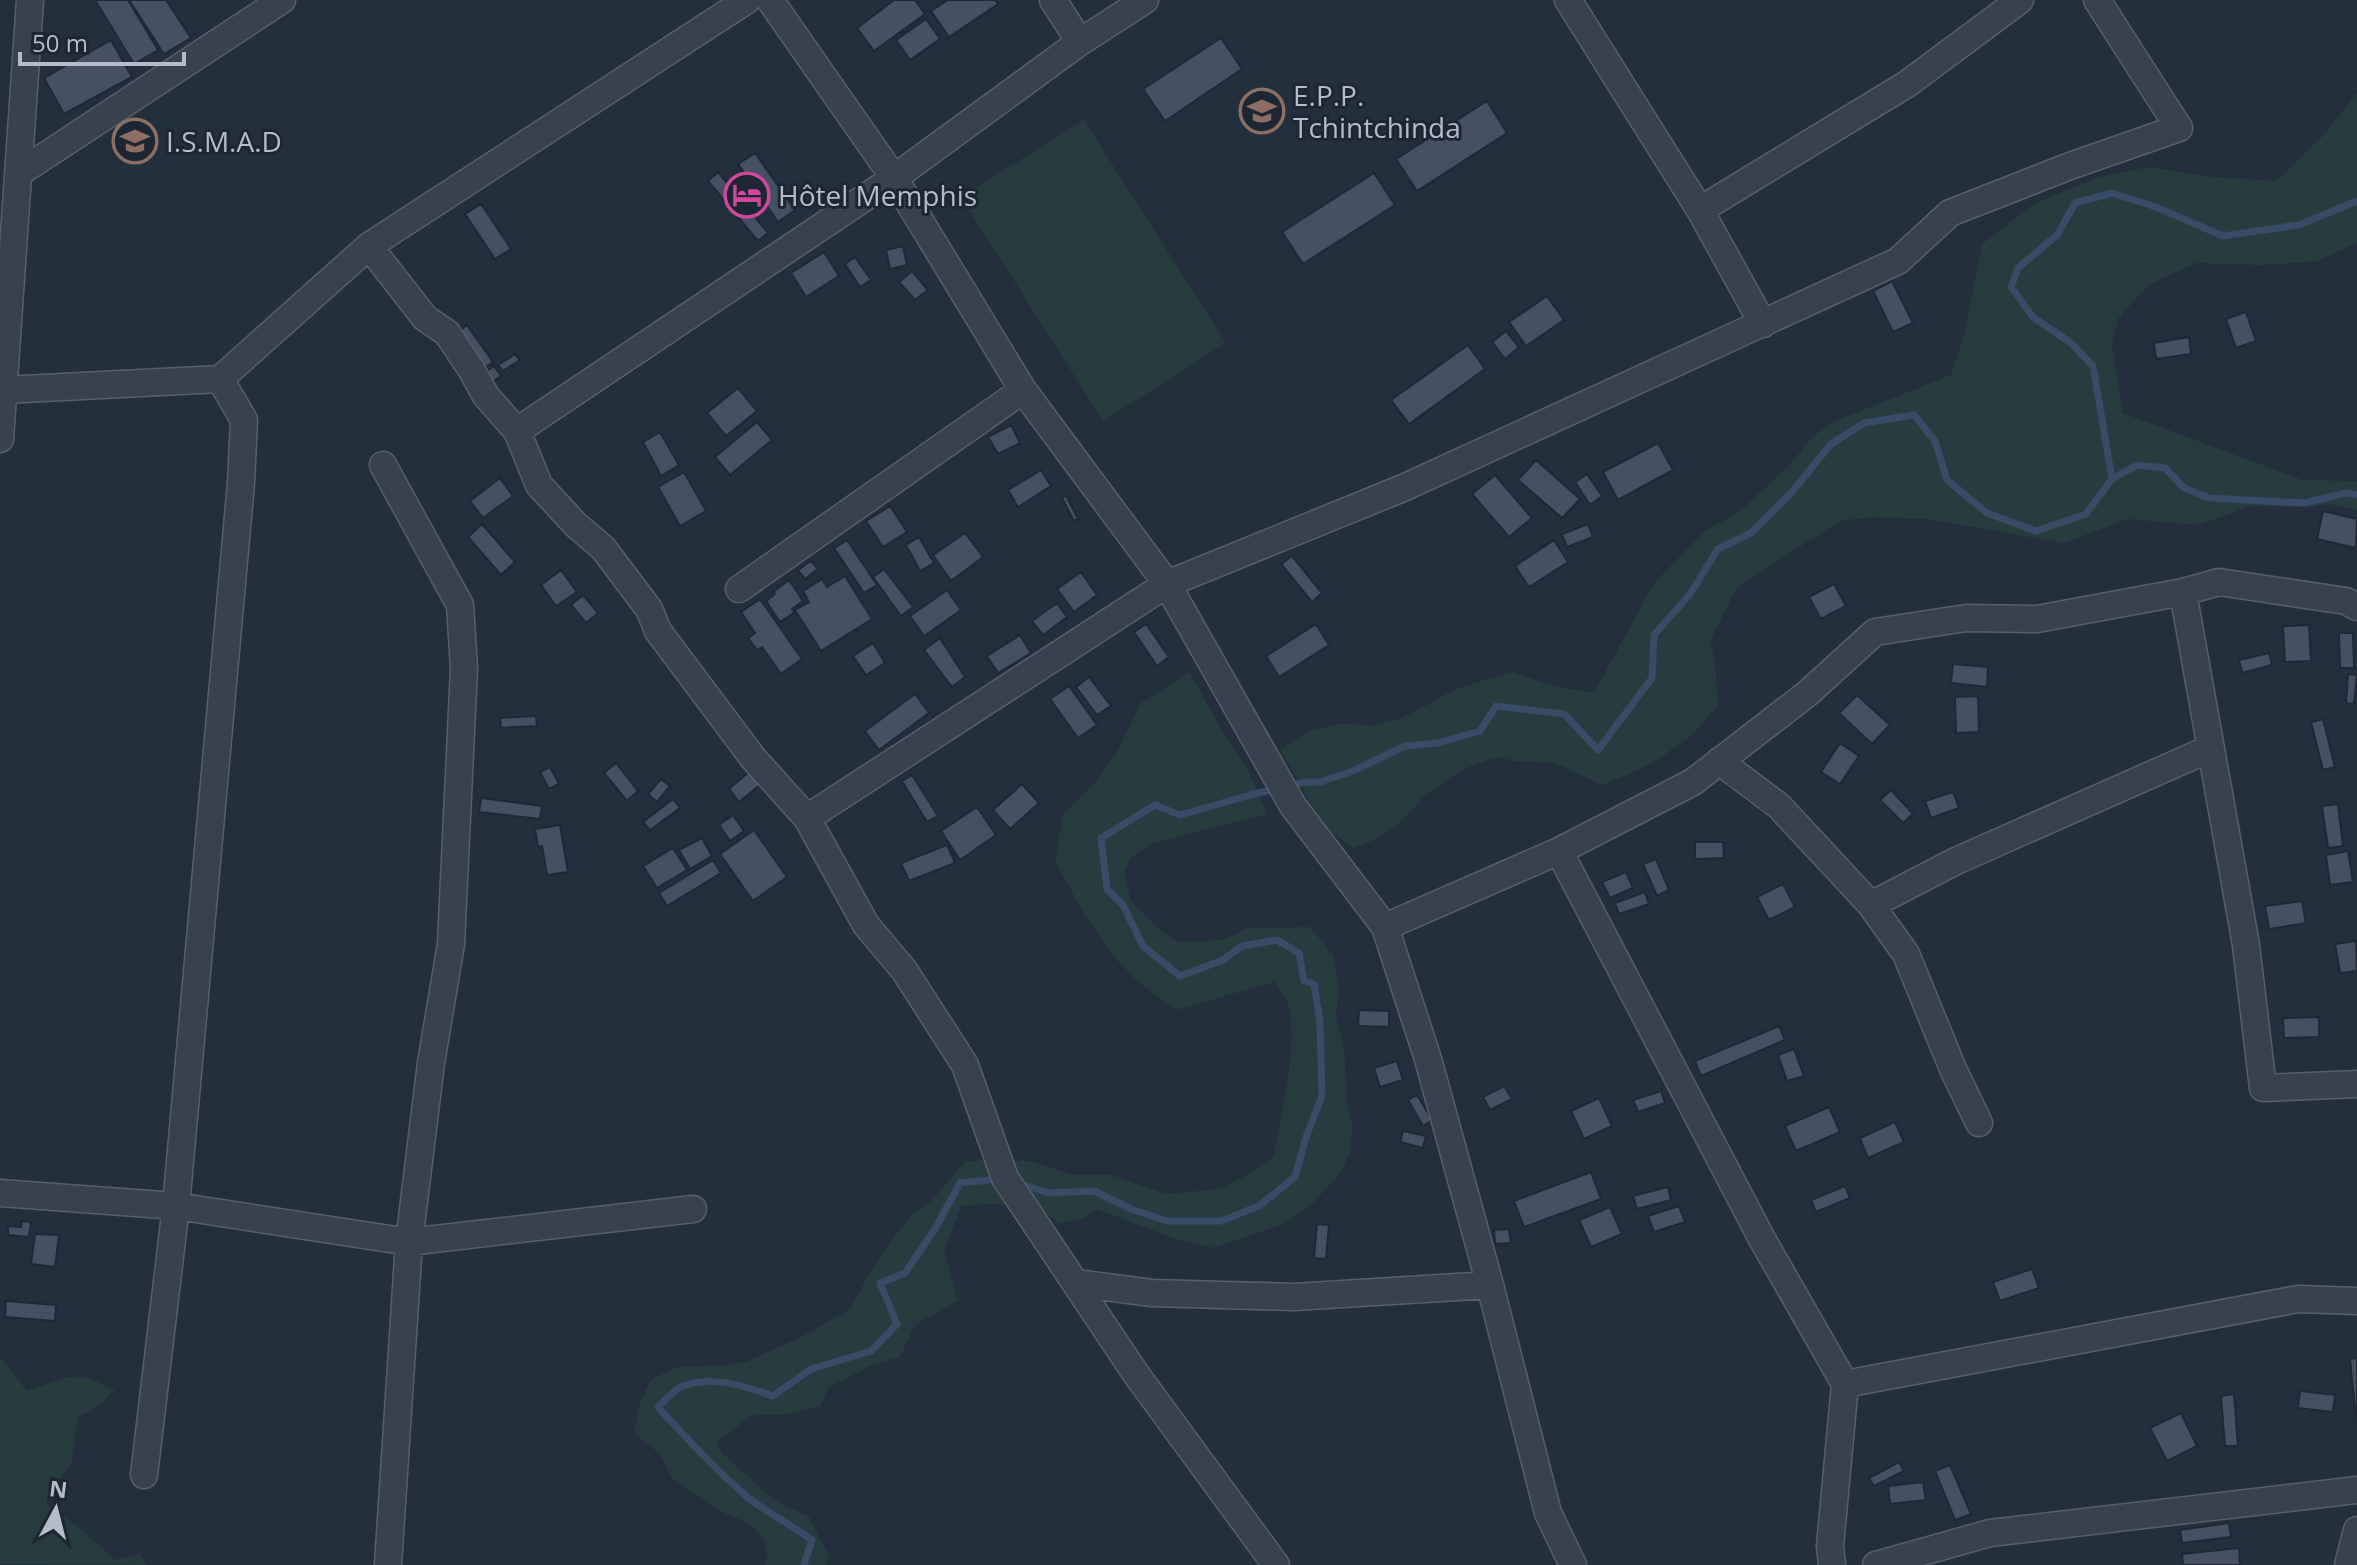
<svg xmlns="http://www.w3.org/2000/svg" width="2357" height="1565" font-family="'Open Sans',sans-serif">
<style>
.green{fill:#263c3f}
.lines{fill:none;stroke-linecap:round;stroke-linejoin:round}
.stream{stroke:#394c67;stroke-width:7}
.building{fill:#455162;stroke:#1f2835;stroke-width:2}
.minor-casing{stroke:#565f6c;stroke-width:29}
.minor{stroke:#38414e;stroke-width:26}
.labels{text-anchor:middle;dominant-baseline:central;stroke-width:6;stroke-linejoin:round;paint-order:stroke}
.poi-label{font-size:28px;fill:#b4bcc9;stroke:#1d2633;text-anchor:start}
</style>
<rect width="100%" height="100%" fill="#242f3e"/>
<path class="green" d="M2357 93V243L2318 261 2262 265 2196 263 2148 285 2118 319 2112 345 2123 413 2302 480 2357 481V510L2328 504 2311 507 2251 506 2198 525 2127 519 2065 543 1926 519 1872 517 1840 521 1737 587 1710 641 1715 662 1718 706 1689 738 1649 765 1602 785 1555 763 1513 761 1500 757 1488 760 1462 770 1426 794 1406 817 1379 838 1353 848 1324 827 1281 750 1309 731 1340 724 1373 725 1402 718 1458 688 1512 672 1549 685 1594 693 1654 583 1705 531 1740 511 1790 465 1811 438 1833 422 1951 375 1965 331 1982 244 2035 203 2099 177 2148 167 2214 177 2276 181 2323 136Z
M1084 120 1226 343 1103 421 961 197Z
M1190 672 1218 724 1248 769 1267 814 1153 843 1131 857 1124 873 1131 901 1157 928 1177 942 1223 940 1248 928 1310 927 1333 955 1339 989 1336 1016 1344 1046 1347 1104 1352 1124 1351 1149 1341 1172 1312 1204 1284 1224 1213 1248 1173 1238 1097 1209 1084 1218 1060 1223C1029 1201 998 1203 961 1206L944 1250 958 1301 915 1325 900 1357 872 1365 829 1387 820 1406 784 1415 753 1414 716 1443 723 1454 774 1500 809 1517 828 1554 827 1565H764L768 1555 763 1538 748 1523 724 1513 672 1478 660 1454 634 1433 640 1403 651 1380 677 1367 731 1365 748 1361 799 1338 850 1309 872 1269 895 1236 913 1213 930 1202 966 1161H1030L1072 1175H1112L1166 1194 1220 1189 1249 1174 1274 1156C1281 1113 1299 1046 1288 1004 1286 996 1278 988 1274 982L1176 1010 1138 982 1118 961 1084 914 1055 861 1063 815 1094 784 1117 752 1141 703Z
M0 1357 27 1391C71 1376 69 1368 115 1390L98 1406 78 1417 71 1464 52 1488 46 1504 80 1528 115 1560 139 1554 147 1565 0 1564Z"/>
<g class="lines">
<path class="stream" d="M2112 479 2137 465 2165 468 2184 488 2209 498 2304 503 2346 493 2357 495
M1019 1183 1048 1193 1094 1191 1131 1209 1167 1221H1221L1259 1206 1295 1177 1306 1137 1322 1096 1320 1022 1314 984 1304 981 1299 953 1277 940 1242 946 1223 960 1180 976 1143 946 1123 905 1107 889 1101 838 1155 805 1180 815 1250 795 1305 782H1320L1353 771 1405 746 1438 743 1480 731 1496 706 1564 714 1598 750 1652 678 1654 635 1690 594 1718 549 1751 533 1792 492 1831 444 1864 423 1914 415 1935 441 1947 480 1987 513 2036 531 2086 514 2112 479 2093 366 2071 343 2033 317 2011 287 2018 268 2058 234 2075 203 2112 193 2156 207 2223 236 2299 225 2357 201
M804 1565 812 1540C790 1524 767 1513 746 1496 715 1469 686 1438 658 1407 665 1401 674 1389 683 1386 713 1375 745 1386 773 1396L811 1369 871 1351 897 1324 880 1283 905 1273 935 1229 960 1183 999 1179"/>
</g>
<path class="building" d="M95 0H128L158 50 134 64Z
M129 0H166L191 38 164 54Z
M894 0H915L925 14 874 51 857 28Z
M948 0H995L998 4 949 37 931 11Z
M926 19 940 39 910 60 896 40Z
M1221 38 1242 69 1165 121 1143 89Z
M111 40 132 77 64 114 44 78Z
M1487 101 1507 133 1417 191 1396 159Z
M755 153 795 210 778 222 738 164Z
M718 172 768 233 758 241 708 181Z
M1374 173 1395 205 1303 264 1282 232Z
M481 204 511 249 495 259 465 214Z
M903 246 907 265 890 269 886 250Z
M824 252 839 276 806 297 791 273Z
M855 257 871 280 860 287 845 264Z
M912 271 928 290 915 300 899 282Z
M1892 281 1913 323 1893 332 1873 291Z
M1547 296 1564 320 1526 346 1509 322Z
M2246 312 2256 341 2236 348 2226 319Z
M467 325 493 362 482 370 457 333Z
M1506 331 1519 347 1505 359 1492 342Z
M2189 337 2191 354 2156 359 2154 343Z
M1468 345 1485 369 1409 424 1391 400Z
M515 354 520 360 503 371 498 365Z
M494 366 501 376 491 383 484 373Z
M738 388 757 411 726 436 707 413Z
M757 422 772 440 730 475 715 457Z
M1011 425 1020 443 998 454 988 437Z
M660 432 679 465 661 476 643 442Z
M1658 443 1673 470 1618 500 1603 472Z
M1536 460 1580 499 1562 518 1518 480Z
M1041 470 1051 486 1018 507 1008 490Z
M684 472 706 511 680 526 658 487Z
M1587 474 1602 496 1590 505 1575 482Z
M1495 475 1532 518 1509 537 1472 494Z
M500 478 513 496 483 518 470 501Z
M1066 495 1078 519 1074 521 1062 498Z
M890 506 907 532 883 547 866 521Z
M2323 511 2357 519 2356 548 2317 539Z
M482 524 515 562 501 575 468 537Z
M1588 524 1593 537 1567 547 1562 534Z
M965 533 983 557 951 581 933 555Z
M919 537 934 563 920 571 906 545Z
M847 540 877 585 864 593 834 548Z
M1554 540 1568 562 1529 587 1515 566Z
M1292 556 1322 593 1312 602 1281 564Z
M811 561 818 569 805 579 798 570Z
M884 569 913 607 901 616 873 577Z
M561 570 577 592 556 606 541 585Z
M1081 572 1097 595 1074 612 1057 589Z
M845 576 872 619 821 651 795 610 809 602 803 591 822 579 827 587Z
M789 580 803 601 792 609 795 612 780 622 766 601 775 594 773 592Z
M1834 584 1846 606 1821 619 1809 597Z
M947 590 961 610 924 636 910 616Z
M583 595 598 613 586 623 571 605Z
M760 599 802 659 781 674 762 647 757 650 748 638 755 633 741 612Z
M1057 603 1067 617 1043 635 1032 621Z
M1146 624 1169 657 1157 666 1134 632Z
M1316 624 1329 645 1279 677 1266 656Z
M2309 625 2311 661 2285 662 2283 626Z
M2339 633H2353L2354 668H2340Z
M1020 635 1031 653 998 673 987 656Z
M940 638 965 677 952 687 924 650Z
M873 643 885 663 866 675 853 656Z
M2269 653 2272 665 2242 673 2239 660Z
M1953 664 1988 667 1987 687 1951 683Z
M2348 674 2357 675 2354 704 2346 703Z
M1089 677 1111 706 1097 715 1076 687Z
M1069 686 1097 725 1078 738 1050 699Z
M915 694 929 713 879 750 865 731Z
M1857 695 1890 725 1872 744 1839 713Z
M1978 696 1979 732 1956 733 1955 697Z
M536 716 537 726 501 728 500 718Z
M2323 719 2335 767 2323 770 2311 722Z
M1840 743 1859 756 1840 784 1821 772Z
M616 763 638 791 627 801 604 773Z
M550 767 559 784 549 789 540 772Z
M750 771 761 784 739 802 729 789Z
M912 775 938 816 927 822 902 781Z
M661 779 670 786 657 802 648 794Z
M1022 784 1039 803 1010 829 993 810Z
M1891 790 1913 814 1903 823 1880 800Z
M1953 792 1959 808 1931 818 1925 801Z
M481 798 542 806 540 819 479 812Z
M673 799 680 808 650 830 643 822Z
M2338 804 2343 846 2328 848 2322 806Z
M977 807 996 835 960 860 941 831Z
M733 815 744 831 730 841 719 825Z
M560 825 568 872 547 875 542 846 538 847 535 829Z
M754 830 787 877 753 901 720 854Z
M702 838 712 856 690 869 679 850Z
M1695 842H1723L1724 858 1695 859Z
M947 845 955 863 909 881 901 863Z
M673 848 687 870 657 888 643 866Z
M2348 851 2353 882 2330 885 2326 855Z
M1656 859 1669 890 1657 896 1643 864Z
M713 860 721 873 667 906 659 893Z
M1626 872 1633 888 1610 898 1602 882Z
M1783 884 1795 907 1769 920 1757 897Z
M1645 892 1649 904 1619 914 1615 903Z
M2302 901 2306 923 2269 929 2265 906Z
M2356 941 2357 971 2340 973 2335 944Z
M1359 1010 1389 1011V1027L1358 1026Z
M2319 1017V1037L2284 1038 2283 1018Z
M1779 1026 1785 1040 1701 1076 1695 1061Z
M1794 1049 1804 1076 1787 1081 1778 1055Z
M1397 1061 1403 1080 1380 1087 1374 1068Z
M1504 1086 1512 1099 1490 1110 1483 1097Z
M1661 1091 1665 1103 1638 1112 1633 1100Z
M1417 1095 1432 1120 1423 1126 1408 1100Z
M1599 1098 1612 1126 1584 1139 1571 1111Z
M1829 1107 1840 1132 1796 1151 1785 1126Z
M1895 1122 1904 1142 1868 1158 1860 1138Z
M1403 1131 1426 1136 1423 1148 1400 1142Z
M1591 1172 1601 1199 1524 1227 1514 1201Z
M1845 1186 1850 1198 1816 1212 1811 1200Z
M1668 1187 1671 1200 1637 1209 1633 1196Z
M1679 1206 1685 1222 1654 1232 1648 1216Z
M1610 1207 1622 1234 1591 1247 1579 1220Z
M22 1221 31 1222 29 1237 8 1235V1226L21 1227Z
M1317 1224 1329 1225 1326 1259 1314 1258Z
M1509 1229 1511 1243 1495 1244 1494 1230Z
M35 1234 59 1235 55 1267 31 1264Z
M2032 1269 2039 1288 2000 1301 1993 1282Z
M6 1301 56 1305 55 1321 5 1317Z
M2357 1358V1419H2356L2350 1359Z
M2300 1391 2335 1395 2333 1412 2298 1408Z
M2234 1394 2238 1446H2225L2221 1396Z
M2181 1413 2197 1446 2167 1461 2150 1428Z
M1899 1462 1904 1471 1874 1486 1869 1478Z
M1950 1465 1971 1514 1955 1520 1935 1471Z
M1923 1482 1926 1500 1890 1504 1888 1486Z
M2229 1523 2231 1537 2182 1543 2180 1530Z
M2239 1548 2240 1565H2183L2182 1554Z"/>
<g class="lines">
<g class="minor-casing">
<path id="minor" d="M770 0 894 178 1023 390 1167 584 1293 806 1385 927 1428 1059 1490 1285 1548 1513 1573 1565
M1053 0 1080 42
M1568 0 1700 210 1763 324
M19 173 282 0
M1700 210 1907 84 2020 0
M369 246 425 318 447 333 471 369 486 396 517 431 539 485 576 525 603 548 649 609 658 631 753 758 807 818 866 925 904 970 965 1065 1005 1178 1136 1374 1276 1565
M220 379 369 246 747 0
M4 390 220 379 244 420 241 483 176 1206 144 1475
M517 431 894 178 1080 42 1145 0
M0 439 30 0
M383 465 460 605 464 668 451 944 431 1063 409 1242 388 1565
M739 589 1023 390
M2183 592 2246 945 2263 1088 2357 1084
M1719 761 1779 806 1871 905 1906 954 1953 1069 1979 1123
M807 818 1167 584 1403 488 1898 261 1950 213 2070 166 2179 128 2097 0
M1559 851 1762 1239 1845 1384 1830 1546 1832 1565
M1871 905 1956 861 2209 749
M1385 927 1559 851 1693 782 1808 693 1875 632 1966 618 2037 619 2183 592 2219 582 2346 601 2357 607
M0 1193 176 1206 409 1242 693 1209
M1076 1283 1152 1293 1294 1297 1490 1285
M1845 1384 2298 1299 2357 1301
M1876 1565 1990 1533 2357 1490
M2348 1565 2357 1530"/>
</g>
<use href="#minor" class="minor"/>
</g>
<defs>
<g id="school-ring" transform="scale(2.3)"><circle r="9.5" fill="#1d2633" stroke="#8d6e63" stroke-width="1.5"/><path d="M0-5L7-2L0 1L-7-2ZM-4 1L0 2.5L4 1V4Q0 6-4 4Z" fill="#8d6e63"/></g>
<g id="hotel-ring" transform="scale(2.3)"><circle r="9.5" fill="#1d2633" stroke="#d1479c" stroke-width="1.5"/><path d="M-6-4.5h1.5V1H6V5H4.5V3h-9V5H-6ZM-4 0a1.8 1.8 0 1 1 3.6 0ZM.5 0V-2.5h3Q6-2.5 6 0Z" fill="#d1479c"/></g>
</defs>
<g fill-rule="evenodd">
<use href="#school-ring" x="1262" y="111"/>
<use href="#school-ring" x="135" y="141"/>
<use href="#hotel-ring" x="747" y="195"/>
</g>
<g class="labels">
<g class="poi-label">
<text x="1293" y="95">E.P.P.<tspan x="1293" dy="32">Tchintchinda</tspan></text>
<text x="166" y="141">I.S.M.A.D</text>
<text x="778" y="195">Hôtel Memphis</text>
</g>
</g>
<g transform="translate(56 1509) rotate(7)" stroke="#1d2633" stroke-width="6" paint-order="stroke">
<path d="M0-6L14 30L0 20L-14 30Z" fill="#b4bcc9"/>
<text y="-12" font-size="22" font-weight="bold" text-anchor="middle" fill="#b4bcc9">N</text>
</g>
<path d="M20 52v12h164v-12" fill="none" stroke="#b4bcc9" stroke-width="4"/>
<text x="32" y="52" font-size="24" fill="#b4bcc9" stroke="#1d2633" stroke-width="6" paint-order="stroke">50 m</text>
</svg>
